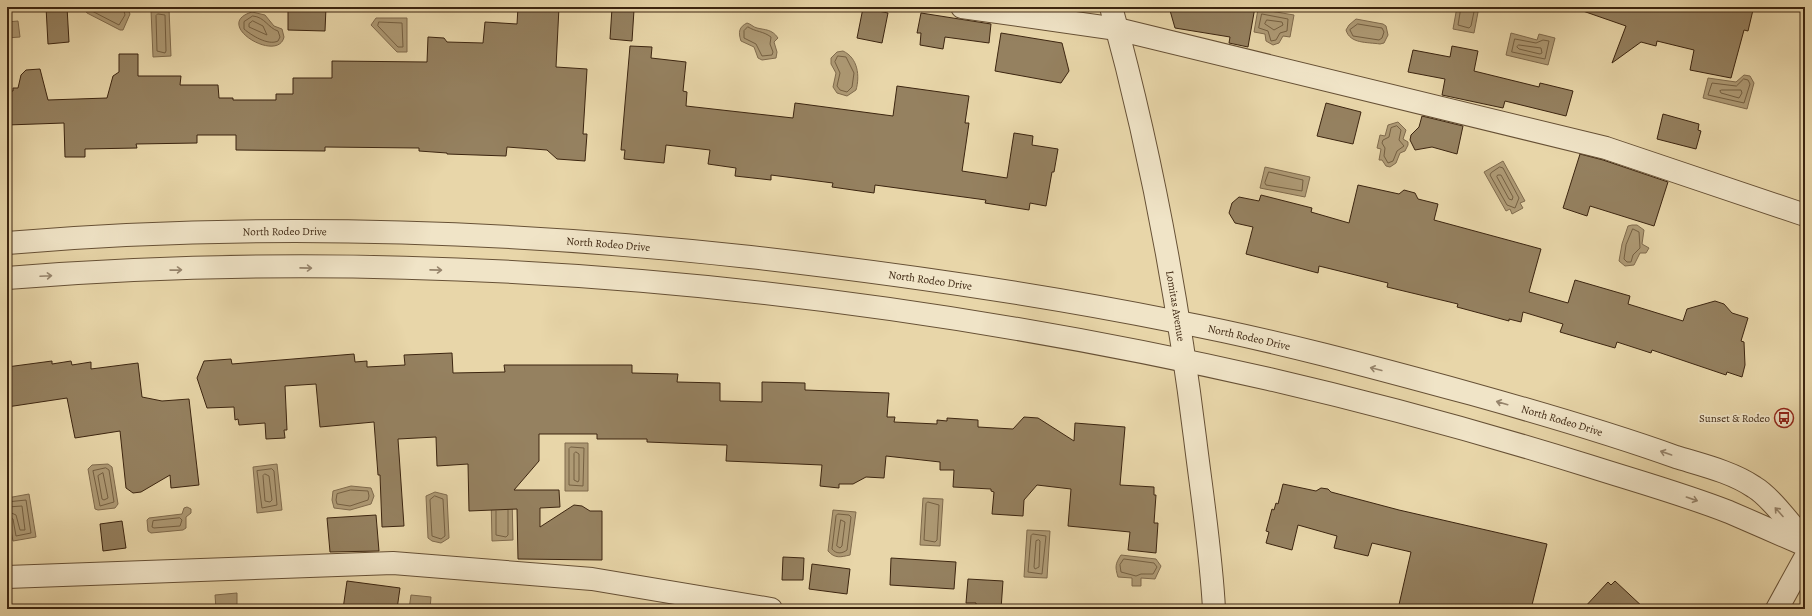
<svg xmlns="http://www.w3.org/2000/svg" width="1812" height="616" font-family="Alegreya,serif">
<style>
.water{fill:#ae9a75;stroke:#806b4d}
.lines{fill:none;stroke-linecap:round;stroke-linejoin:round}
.shore{stroke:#756042;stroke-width:1}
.building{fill:#958160;stroke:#3c2510}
.minor-casing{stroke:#675136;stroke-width:24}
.minor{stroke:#f0e4c7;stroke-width:22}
.oneway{stroke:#96846c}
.labels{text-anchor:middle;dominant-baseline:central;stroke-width:3.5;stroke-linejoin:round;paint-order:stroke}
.street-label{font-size:11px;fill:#3c2510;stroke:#f0e4c7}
.poi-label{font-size:11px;fill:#3c2510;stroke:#f0e4c7;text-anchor:end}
</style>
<rect width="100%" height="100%" fill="#e8d6a9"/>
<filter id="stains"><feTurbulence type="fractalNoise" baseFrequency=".005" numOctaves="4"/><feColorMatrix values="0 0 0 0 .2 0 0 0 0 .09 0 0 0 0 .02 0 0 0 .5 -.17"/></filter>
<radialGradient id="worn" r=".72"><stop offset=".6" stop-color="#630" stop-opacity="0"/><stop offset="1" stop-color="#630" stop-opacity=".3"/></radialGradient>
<path class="water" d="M86 7H127L130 14 123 30H120L87 13 85 10Z
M1457 7H1479L1474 33 1453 29Z
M169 9 171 56 153 57 151 10Z
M1258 9 1294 15 1290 37 1283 36 1279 43 1273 45 1266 41 1265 34 1254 32Z
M252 12 265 15 274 26 282 29 284 37C278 64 211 24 252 12Z
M376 18H407V52H397L371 25Z
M1356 19 1383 24 1386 26 1388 35 1384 43 1380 44C1367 42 1350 44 1346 30L1349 25Z
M18 21 20 37 7 38V22Z
M747 23C751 24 753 27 757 28 765 30 772 29 778 38L774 42 777 52 776 58 762 60 758 58 754 47 741 41C738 32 739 27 747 23Z
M1511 33 1537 40 1539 34 1555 38 1548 65 1506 55Z
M843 51C858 58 860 76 856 90L847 96 837 93 833 87 836 73 831 64V58L837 52Z
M1744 75 1750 76 1754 83 1747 109 1703 98 1708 78 1736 82Z
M1398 122 1406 130 1403 139 1408 142V145L1405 151 1400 153 1396 163 1390 167 1386 166 1382 160H1379L1381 149 1377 148 1380 135 1385 136 1388 125Z
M1503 161 1525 201 1520 203 1523 208 1512 214 1510 209 1506 211 1484 172Z
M1265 167 1310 177 1305 197 1260 188Z
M1632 225H1637L1644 230 1642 244 1649 248 1646 253H1640L1634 265 1625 266 1619 261 1622 244 1628 226Z
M565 443H588V491H565Z
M108 464 112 467 118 504 115 508 98 510 95 509 88 469 92 465Z
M277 464 282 510 257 513 253 467Z
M351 486 371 488 374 496 371 504 350 510 334 508 332 500 333 491Z
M435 492 447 495 449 538 441 543 432 541 428 538 426 496Z
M29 494 36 537 13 541 7 510V498Z
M491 495H512L513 540 492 541Z
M923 498 943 499 940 546 920 545Z
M187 507 191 509V513L186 517V528L183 530 151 533 148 531 147 520 149 518 182 514 184 508Z
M833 510 856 512 850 555C841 557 835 559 828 551Z
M1027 530 1050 531 1047 578 1024 577Z
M1121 555 1156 559 1161 566 1155 579 1141 578V586H1132V578L1118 577C1115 567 1115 564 1121 555Z
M237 593V609H216L215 595Z
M411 595 431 597 430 609H409Z"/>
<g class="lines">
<path class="shore" d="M90 7V10L119 25 125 15 123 7
M1461 7 1458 25 1469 28 1471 26 1475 7
M158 14 165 15 166 51 165 53 157 51 156 16Z
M1262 14 1288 19 1287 31 1280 33 1276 40 1271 41 1268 31 1259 28Z
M253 16C265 17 268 28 278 31L280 37 278 41C268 46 251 35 244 29V22Z
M1267 20 1282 22 1283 25 1274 30 1265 24Z
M253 21 263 26 267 35 249 27V24Z
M379 22 402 23 403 47H398L378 26Z
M1358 24 1382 28 1384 32 1382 38 1379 40 1353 36 1350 30Z
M748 27C756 32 763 31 771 37L770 44 773 52 772 55 762 56 756 44 744 38V31Z
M1515 39 1536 43 1543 40 1549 41 1545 59 1512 52Z
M1519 45 1541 48 1542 53 1540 54 1519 49 1517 47Z
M838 56 846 57 854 73 852 87 847 92 840 90 837 86 840 73 835 62Z
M1744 79 1748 80 1750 84 1744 103 1708 95 1712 83 1736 86Z
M1722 90H1741L1742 93 1739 98 1721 93 1720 91Z
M1397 126 1401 130 1399 140 1404 146 1397 151 1393 161 1388 163 1384 156 1385 148 1382 143 1383 140 1389 137 1391 128Z
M1500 167 1503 168 1519 198 1515 208 1507 205 1490 175 1491 173Z
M1269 172 1303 180 1302 191 1266 185 1265 183Z
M1498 175H1501L1513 197 1512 200 1509 199 1497 177Z
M1633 229 1639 232 1640 248 1633 255 1631 262H1627L1624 259 1626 245Z
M571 447 584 448 583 486 569 485V449Z
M576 452 579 454V480L578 482 574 480V454Z
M106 468 109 470 114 502 100 506 93 471Z
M272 469 274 471 277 505 262 508 257 471Z
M103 473 108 498 104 500 102 499 98 476Z
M265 474 269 476 272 500 270 502 265 501 263 476Z
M351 490 368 491 369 496 368 500 350 506 337 504 336 500 337 494Z
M435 496 443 499 445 536 441 539 432 536 430 500Z
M7 502 26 500 31 533 16 536 13 519 7 516
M928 502 939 505 937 540 935 542 924 540 926 504Z
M7 507 22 506 25 530H20L16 515 7 511
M496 511V535L506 537 508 535V510
M838 514 849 515 851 517 847 550C842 554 836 554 832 549L836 516Z
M180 518 182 520 180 526 154 528 152 527 153 521Z
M841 520 845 522 842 546 840 548 837 546Z
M1033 534 1046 536 1042 574 1028 572 1031 536Z
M1039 540 1040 541 1039 567 1035 569 1034 567 1036 541Z
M1124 559 1154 563 1157 567 1153 574H1141L1136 576 1121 572 1120 565Z"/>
</g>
<path class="building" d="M46 7H67L69 42 48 44Z
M288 7H326L325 31 288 30Z
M518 7H559L556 67 587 69 583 134H587L585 161 557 159 547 150 507 147 506 156 447 154V153L419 151V148L325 147V151L236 150V135H197V143L136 144 137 148 85 149V157H65L64 123 7 125V91H13V88H18L21 75 26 70 40 69 48 100 107 98 113 76 119 72V54H138V76H181L180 85H218L219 98H233V100H276V94H293V78H332V61L427 62 428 37 444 38 447 42 483 43 485 22 517 24Z
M1169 7H1255L1248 47 1229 43 1230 37 1175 28Z
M1580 7H1740L1753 10 1748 31 1744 30 1731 78 1690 70 1694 50 1657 41 1656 46 1641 42 1612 63 1626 26 1580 10Z
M612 8 634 10 632 41 610 39Z
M863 8 888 13 882 43 857 38Z
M921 13 991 24 989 43 945 37 943 49 920 45 921 33H917Z
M1001 33 1062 43 1069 71 1061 83 995 71Z
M630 46 652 47 651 58 686 62 683 91 687 92 686 106 793 118 795 103 893 116 897 86 969 96 965 123H969L962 171 1007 178 1014 133 1033 136 1032 145 1058 149 1054 172H1052L1046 206 1030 203 1029 210 985 203 986 200 875 185 874 193 832 187 833 183 771 175V180L735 176 736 168 708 164 710 150 666 145 664 163 624 159 625 150H621Z
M1452 46 1478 51 1474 71 1539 87 1540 83 1573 91 1566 116 1505 101 1503 108 1442 95 1445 79 1408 72 1413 50 1450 57Z
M1326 103 1361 112 1353 144 1317 136Z
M1663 114 1699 124 1698 130 1701 131 1696 149 1657 139Z
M1422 116 1463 126 1457 154 1432 147 1415 150 1410 140 1411 135 1419 127Z
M1580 154 1603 160 1668 182 1654 226 1590 206 1587 216 1563 208Z
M1358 185 1399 194 1404 190 1415 193 1418 199 1438 204 1434 220 1541 249 1529 292 1568 303 1575 280 1630 296 1628 304 1683 321 1687 309 1715 301 1724 304 1732 313 1748 318 1741 341 1744 342 1745 365 1742 377 1727 372 1726 375 1652 350 1651 353 1617 342 1615 348 1560 332 1563 324 1523 312 1521 322 1509 319V321L1457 307 1458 304 1387 287 1388 283 1319 266 1318 273 1246 254 1253 227 1235 223 1229 213 1232 203 1239 197 1259 201 1261 195 1312 208 1311 212 1349 223Z
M452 353 453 373 505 372 504 365H632V373L678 374 677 382 720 383V401L762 402V382L805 383V390L889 393 887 417H895L894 422 937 424V420L947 421V418L978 420V427L1013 429 1024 417 1038 418 1074 441 1075 423 1125 427 1120 485 1154 487V495H1156L1154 523H1158L1156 553 1128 550 1130 532 1068 526 1071 489 1037 485 1024 500 1023 516 992 514 994 492 991 491V489L953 487 954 470H940V462L886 456 884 478 866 477 853 484H839V488L820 486 822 465 726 461 727 445H724L647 442V439H597V434H539V461L514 490H559L560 507 540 508V527L574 505 582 506 590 511H602V560L518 559 517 509 469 511 468 464 437 466 436 437 398 439 404 526 382 527 380 475H378L374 422 320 427 316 384 285 386 287 430H284L285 438 266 439 265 423 239 425 238 419 235 420 234 407 207 408 197 378 204 361 231 359 232 364 354 354 355 362 367 361V367L405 365 404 355Z
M52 361V364L71 361 72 365 91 362V369L138 363 142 397 162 401 189 399 199 485 171 488 170 475 141 492 133 493 126 488 120 431 75 438 67 398 7 407V367Z
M1283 484 1316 491 1321 488 1328 489 1331 492 1399 510 1547 544 1531 609H1398L1411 552 1372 543 1368 556 1334 548 1337 536 1298 525 1292 550 1266 543 1269 532 1266 531 1272 509 1274 510 1276 503 1278 504Z
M376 515 379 551 330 552 327 518Z
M122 521 126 548 103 551 100 524Z
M783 557 804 558 803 580H782Z
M891 558 956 562 954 589 890 585Z
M812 564 850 569 847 594 809 589Z
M968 579 1003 581 1001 609H976V603H966Z
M347 581 400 588 397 609H343Z
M1615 581 1645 609H1583L1608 582 1611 585Z"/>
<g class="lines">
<g class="minor-casing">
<g id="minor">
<path d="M962 7 1117 29 1606 148 1805 215"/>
<path id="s1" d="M1111 7C1150 148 1177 293 1195 438 1202 495 1211 552 1214 609"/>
<path id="s2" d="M7 243C254 222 504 230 750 257 892 273 1033 293 1173 321 1274 340 1373 367 1472 394 1540 413 1609 433 1676 457 1702 465 1732 472 1754 487 1771 497 1791 525 1805 541"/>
<path d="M7 278C426 244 859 286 1269 379 1377 404 1483 433 1589 466 1636 481 1683 494 1729 512 1754 523 1780 534 1805 545"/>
<path d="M7 577 393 563 592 579 771 609"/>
<path d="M1777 609 1805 558"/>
</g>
</g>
<use href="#minor" class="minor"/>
</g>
<defs><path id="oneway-shaft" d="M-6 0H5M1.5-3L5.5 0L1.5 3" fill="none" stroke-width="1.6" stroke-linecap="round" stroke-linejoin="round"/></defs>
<g class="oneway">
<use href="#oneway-shaft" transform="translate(306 268) rotate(1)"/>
<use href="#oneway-shaft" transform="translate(176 270) rotate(-1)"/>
<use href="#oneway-shaft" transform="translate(436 270) rotate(1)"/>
<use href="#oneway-shaft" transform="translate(46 276) rotate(-3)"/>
<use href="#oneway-shaft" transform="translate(1376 369) rotate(-166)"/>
<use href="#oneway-shaft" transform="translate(1502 403) rotate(-164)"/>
<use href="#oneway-shaft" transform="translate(1666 453) rotate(-161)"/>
<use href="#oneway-shaft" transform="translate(1692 499) rotate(19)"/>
<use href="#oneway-shaft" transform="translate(1779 512) rotate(-132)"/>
</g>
<defs>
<g id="bus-ring" transform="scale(1)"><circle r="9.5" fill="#f0e4c7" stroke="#8f2418" stroke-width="1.5"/><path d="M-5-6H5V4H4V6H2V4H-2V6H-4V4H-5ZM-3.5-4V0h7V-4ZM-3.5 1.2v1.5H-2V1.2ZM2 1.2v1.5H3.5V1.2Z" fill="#8f2418"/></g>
</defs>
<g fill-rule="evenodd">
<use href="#bus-ring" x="1784" y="418"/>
</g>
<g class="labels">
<g class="street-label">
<text stroke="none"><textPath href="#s2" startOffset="278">North Rodeo Drive</textPath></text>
<text stroke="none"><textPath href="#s2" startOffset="602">North Rodeo Drive</textPath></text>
<text stroke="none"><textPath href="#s2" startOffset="926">North Rodeo Drive</textPath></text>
<text stroke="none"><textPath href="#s1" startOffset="306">Lomitas Avenue</textPath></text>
<text stroke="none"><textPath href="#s2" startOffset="1250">North Rodeo Drive</textPath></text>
<text stroke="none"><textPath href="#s2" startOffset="1574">North Rodeo Drive</textPath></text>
</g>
<g class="poi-label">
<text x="1770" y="418">Sunset &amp; Rodeo</text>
</g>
</g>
<rect width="1812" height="616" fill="none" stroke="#e8d6a9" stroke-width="24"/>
<rect x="8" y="8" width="1796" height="600" fill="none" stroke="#3c2510" stroke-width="2"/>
<rect x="12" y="12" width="1788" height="592" fill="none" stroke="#3c2510"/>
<rect width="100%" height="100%" filter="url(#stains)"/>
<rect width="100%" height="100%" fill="url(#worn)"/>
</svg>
